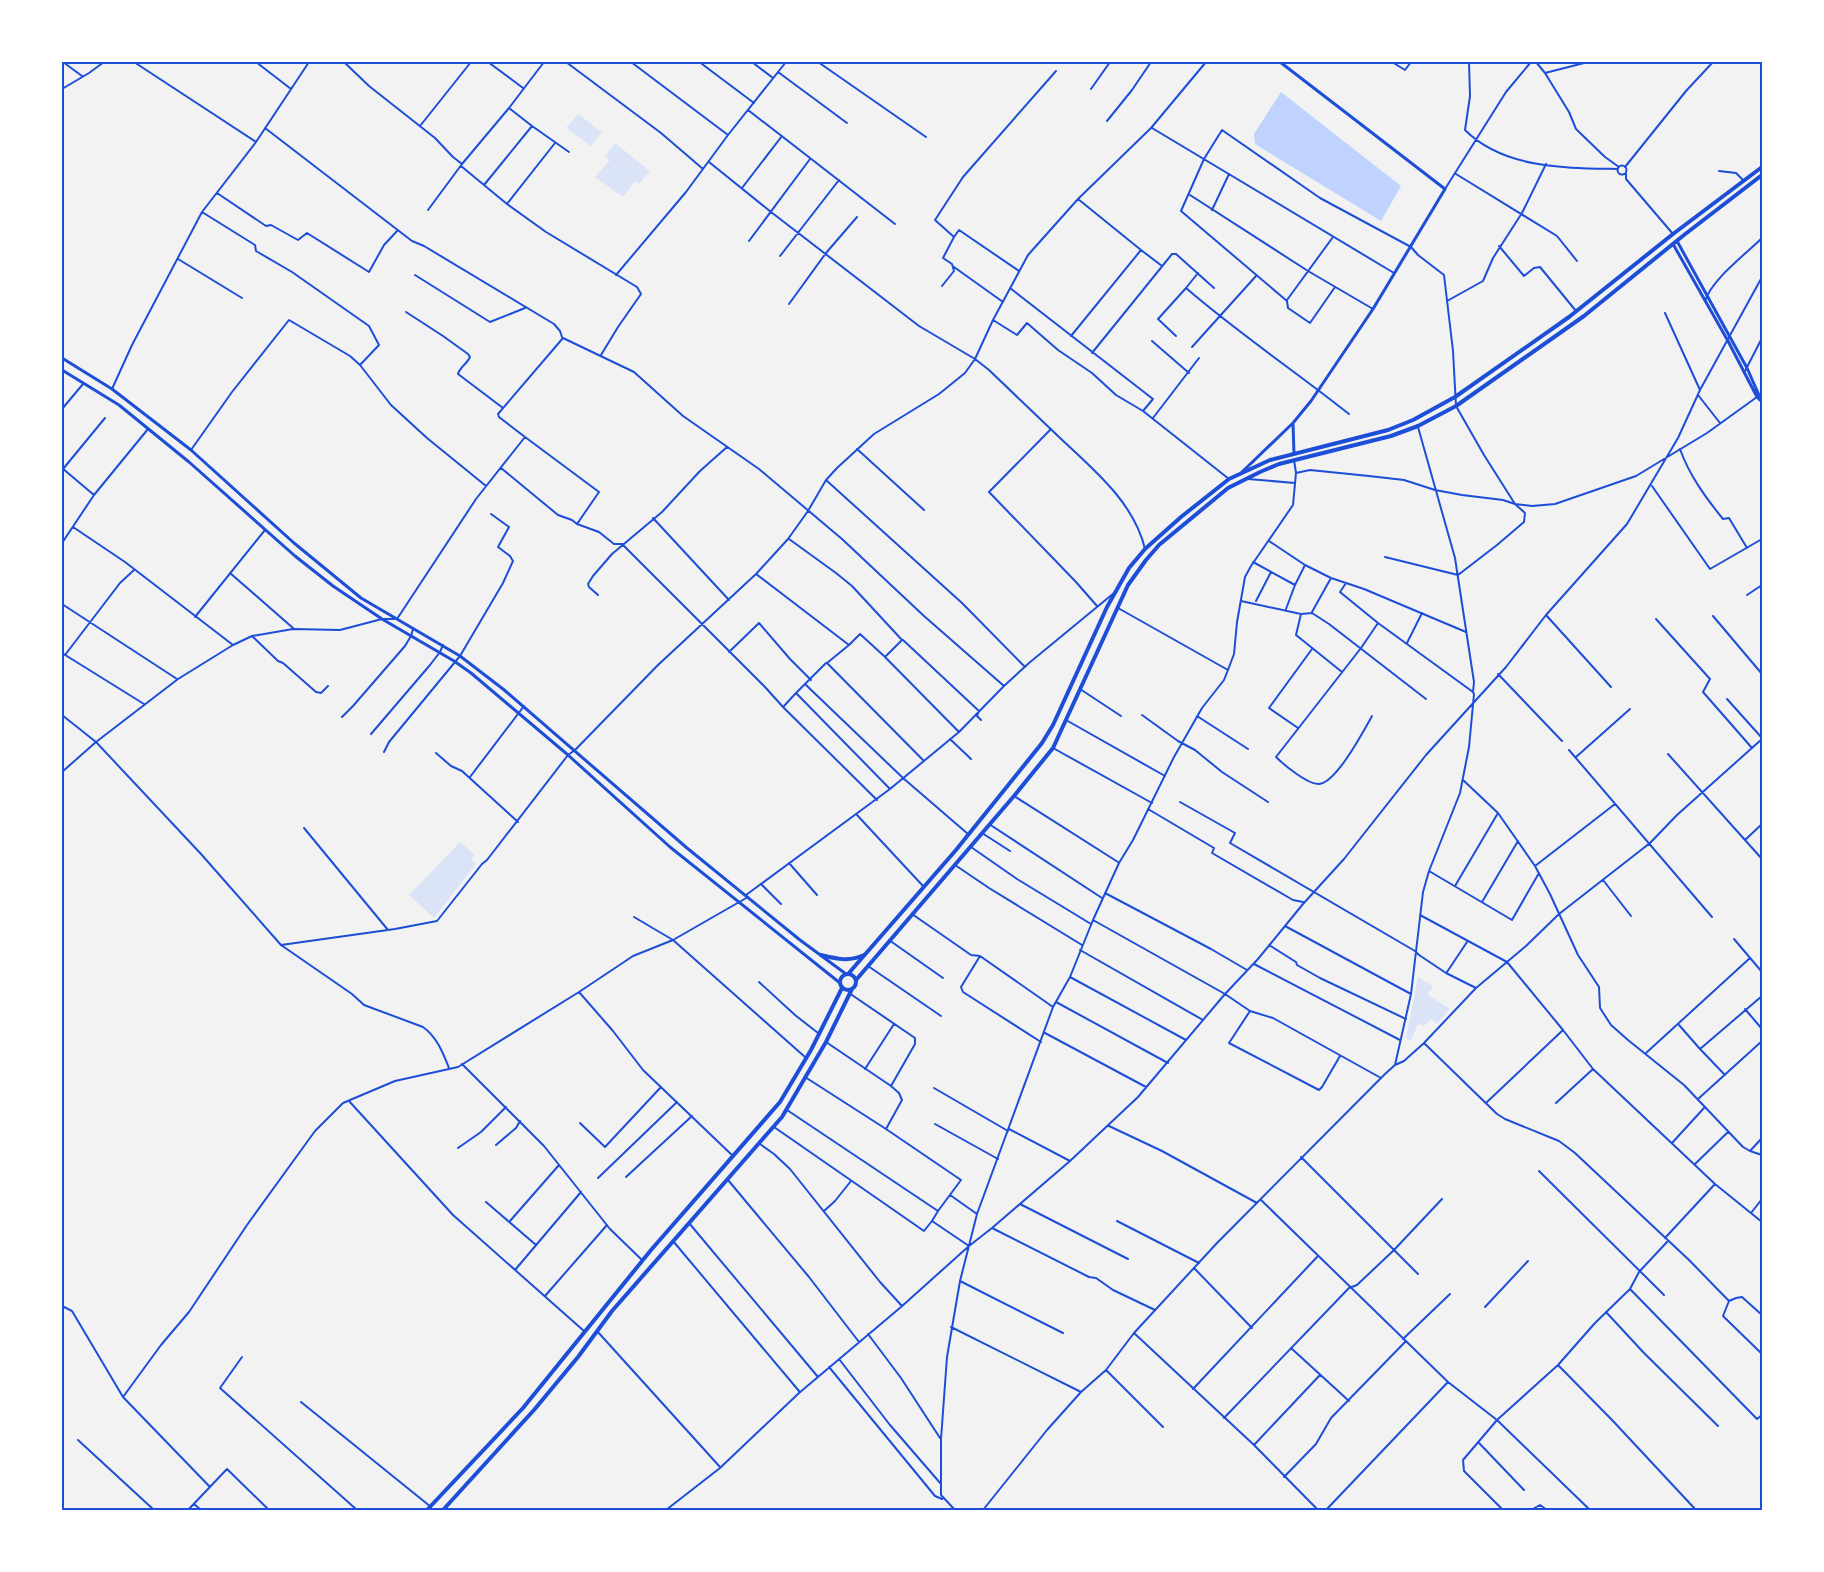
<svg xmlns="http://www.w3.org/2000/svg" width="1824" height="1572" font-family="Manrope,sans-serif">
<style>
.green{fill:#dbe4f7}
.water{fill:#bfd3fe}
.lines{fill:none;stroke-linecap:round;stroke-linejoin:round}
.minor{stroke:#1d4ed8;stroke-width:2}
.tertiary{stroke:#1d4ed8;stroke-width:2}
.secondary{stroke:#1d4ed8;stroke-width:3}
.trunk{stroke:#1d4ed8;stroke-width:4}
.neatline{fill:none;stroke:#1d4ed8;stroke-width:2}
</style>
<rect width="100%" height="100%" fill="#f2f2f2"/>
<path class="green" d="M578 114 602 132 591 146 566 128Z
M615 143 650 171 639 184 635 181 623 197 595 177 610 160 605 156Z
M460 842 475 855 471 860 476 864 434 918 409 895Z
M1418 977 1433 986 1428 995 1450 1009 1437 1024 1431 1019 1424 1026 1418 1024 1411 1041 1406 1038Z"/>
<path class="water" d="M1281 92 1401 186 1381 221 1255 144 1254 134Z"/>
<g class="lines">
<path class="minor" d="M63 62 82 76
M134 62 256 142
M256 62 291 89
M344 62 369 86 435 138 453 157 462 164 428 210
M488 62 523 88
M566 62 661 133 703 169
M631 62 728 135
M752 62 773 78
M818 62 926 137
M1392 62 1405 70 1411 62
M1469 62 1470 96 1465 130C1504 169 1566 168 1618 169
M1536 62 1545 73 1569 112 1576 129 1605 157 1619 167
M702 64 754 103
M778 72 847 123
M1545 73 1588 62
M62 89 89 73 104 62
M1091 89 1110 62
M509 108 532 126 569 152
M748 110 895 224
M1107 121 1132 90 1151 62
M420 126 471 62
M265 128 412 241 424 246 554 324 560 331 562 337
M1152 128 1394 273
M709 162 771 212 919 326 975 359 989 370C1012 392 1036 415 1059 437 1093 469 1134 502 1145 549
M462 164 509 108 544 62
M1617.5 170a4.5 4.5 0 1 1 9 0a4.5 4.5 0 1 1-9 0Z
M461 166 507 204 546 232 637 287 641 294 618 327 601 355
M1625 167 1686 91 1713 62
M1719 171 1736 173 1744 181
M1626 173V179L1673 234
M1456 174 1557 236 1577 261
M484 185 532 126
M742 188 782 136
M1445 189 1506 92 1531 62
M217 193 266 226 271 225 298 240 307 233 369 272 384 245 398 230
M1190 195 1308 271 1373 309
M1078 199 1141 250
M507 204 555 143
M1212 210 1229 174
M202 212 255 245 256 251 292 272 369 326 379 345 360 365
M1762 212V214
M954 237 959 230 1019 271
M749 241 810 159
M1499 246 1524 276 1534 268 1540 267 1576 311
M780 256 839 180
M178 259 242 298
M954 267 1003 302
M415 275 490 322 525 308
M616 275 686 192 728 135 786 62
M942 286 954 271 952 264 943 258 954 237 935 220 963 177 1056 71
M1335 287 1310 323 1288 308 1287 301 1181 211 1204 159 1222 130 1320 198 1411 247 1418 255 1444 275 1453 351 1456 406 1484 455 1515 504 1525 513 1524 522 1497 545 1458 575 1385 557
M1010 288 1153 399 1143 411
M1186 288 1198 273
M1287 300 1333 237
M1447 301 1483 281 1493 258 1522 213 1546 164
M1705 301C1712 279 1746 254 1762 238
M789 304 826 253 857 217
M406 312 443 336 468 354 470 357C467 364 460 367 458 374L503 408
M1665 313 1700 390
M993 320 1017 335 1027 323 1058 350 1092 373 1116 395 1143 411 1229 479
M1071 336 1141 250 1162 266
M1176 336 1158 319 1186 288C1238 333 1295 371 1349 414
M1152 341 1189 373
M1192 347 1256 276
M1092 353 1172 254H1176L1214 288
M1744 373 1762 338
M112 389 132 345 202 212 256 142 309 62
M1698 395 1720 423
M62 409 83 384
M1153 418 1199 358
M1051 429 989 492 1076 582 1097 606
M525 437 599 492 577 524
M857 449 924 510
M1680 449C1689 475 1706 498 1723 519L1729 518 1747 548
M191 450 232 392 289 320 350 356 360 365 391 405 427 438 486 486
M1294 460 1296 473 1310 470 1369 476 1404 480 1435 490 1462 495 1503 500 1515 504 1532 506 1555 504 1636 476 1707 433 1757 397
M62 468 94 495
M501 468 558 515 572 520 577 524 599 532 614 544H622L765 687 783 707 877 800
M63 469 105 418
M1248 479 1295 483
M826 480 962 603 1025 667
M1652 486 1710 569 1762 539
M653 518 729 600
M73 527 125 562 233 645
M789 539 836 573 852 586 902 640 885 657 959 732
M1269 541 1305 565 1331 578 1364 589 1466 632
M62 543 94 495 148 429
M1253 562 1295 585
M230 573 293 628
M756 574 849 645 827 663 924 761
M1346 583 1340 592 1378 623 1473 692
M598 595 589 587 588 584 593 576 612 554 662 512 700 471 727 447
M1747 595 1762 585
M1241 601 1301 614 1312 613 1329 624 1426 699
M1256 601 1271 572
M62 604 177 679
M1118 608 1228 670
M1286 609 1295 585 1305 565
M1312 612 1331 578
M1301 614 1296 635 1342 672
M1546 615 1611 687
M1713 616 1762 674
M195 617 265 530
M397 619 476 499 525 437 499 417 498 414 563 338 634 372 683 416 759 469 842 539 924 616 1004 686
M1656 619 1710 679 1703 692 1752 748
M252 636 278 661 283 663 316 692 321 693 328 686
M903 640 979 711 977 716 981 720
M1407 643 1422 613
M849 645 860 634 884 656
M729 652 759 623 790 659 811 680
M62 653 144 704
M65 655 120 583 134 570
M460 656 503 583 513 561 510 556 498 547 509 527 491 514
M826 663 796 693 890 789
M1498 674 1562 741
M806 685 903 778 968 834
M1080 689 1121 716
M1727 699 1762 738
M784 706 796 693
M62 715 96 742 201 854 281 945 352 994 364 1005 423 1027C437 1037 443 1053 449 1068
M1142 715 1178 741 1195 750 1222 772 1268 802
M1197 716 1248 749
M1372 716C1363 732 1336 783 1319 784 1308 785 1283 764 1276 757L1361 648 1378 623
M342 717 353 706 405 646 411 636 413 629
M1066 720 1165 776
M1298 728 1269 708 1312 649
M371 734 430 665 440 652 443 645
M950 739 971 759
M1053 748 1152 803
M1569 750 1712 917
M384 752 389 742 460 656
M436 753 451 766 462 771 518 822
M1668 754 1762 859
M1576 757 1630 709
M470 777 524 706
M1463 780 1498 813 1535 866 1550 894 1578 955 1599 987 1600 1008 1611 1025 1628 1040 1684 1085 1743 1147 1750 1151 1762 1138
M1014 796 1118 862
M1180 802 1235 833 1230 843 1415 951 1419 955 1446 973 1476 988
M1148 809 1214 848 1212 853 1293 900 1303 902
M857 815 923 886
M989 824 1102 898
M304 828 388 930
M982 833 1010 851
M1745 840 1762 824
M971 847 1017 879 1091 924
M789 863 817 895
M955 865 989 888 1082 945
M1535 866 1615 804
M1429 871 1512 920 1539 873
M1603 880 1631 916
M761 884 781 904
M1455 886 1498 813
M1105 893 1211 949 1247 970
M746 895 890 789 959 732 1004 686 1029 663 1114 593
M1482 902 1518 841
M912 914 971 955 980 956 1053 1007
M1420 915 1507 962 1563 1030 1593 1069 1715 1184 1762 1222
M634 917 673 940 805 1057
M1093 920 1225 994 1250 1011 1273 1018 1381 1078
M1285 926 1411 994
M1734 939 1762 972
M889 940 943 978
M281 945 395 929 437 921 482 864 487 860 568 755 575 750 658 665 756 574 788 539 808 511 826 480 837 468 874 434 939 394 965 373 975 359 993 320 1028 255 1078 199 1151 128 1206 62
M1269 945 1296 962 1297 965 1320 978 1406 1019
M1080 950 1203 1020
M980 956 961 987 963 992 1041 1042
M1254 964 1400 1040
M868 966 941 1016
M1447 972 1467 942
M1070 977 1186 1040
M759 982 795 1015 818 1033
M579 992 613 1031 643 1070 733 1156
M849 993 915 1038V1044L891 1086 899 1093 902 1100 886 1129
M1056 1002 1168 1063
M1745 1009 1762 1029
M1250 1011 1229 1043 1319 1090 1322 1087 1340 1056
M1679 1025 1700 1049 1762 996
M1045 1033 1146 1087
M826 1042 891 1086
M1424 1043 1497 1114 1505 1119 1559 1141 1575 1153 1689 1260 1729 1301 1723 1316 1762 1354
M1700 1049 1725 1075
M1646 1053 1750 958
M462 1064 544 1146 610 1229 642 1260
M1395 1065 1411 994 1423 892 1429 871 1460 793 1469 747 1474 694 1473 692 1474 682 1455 558 1418 427
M865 1069 894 1024
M805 1077 886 1129 961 1180 938 1211
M934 1088 1008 1131
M1698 1099 1762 1041
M349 1101 453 1215 584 1331
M1487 1102 1563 1030
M1556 1103 1593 1069
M787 1110 938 1211 932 1221 969 1246
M580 1123 605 1147 661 1087
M935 1124 998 1159
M1109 1126 1162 1151 1257 1203
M774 1127 924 1231 932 1221
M1009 1129 1070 1161
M1672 1143 1704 1108
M760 1144 774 1154 790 1169 880 1282 902 1306
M496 1145 516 1128 520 1121
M458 1148 481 1132 506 1107
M1750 1151 1762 1155
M1301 1157 1418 1274
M1695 1164 1728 1132
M1539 1171 1664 1295
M626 1177 692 1116
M598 1178 677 1102
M728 1180 809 1277 859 1342
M950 1195 977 1214
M1261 1200 1448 1382 1497 1420 1590 1510
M486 1202 536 1245
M1020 1204 1128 1259
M824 1211 835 1201 851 1181
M1751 1213 1762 1199
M510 1221 559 1165
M1117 1221 1199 1263
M689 1223 818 1377
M992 1228 1089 1277 1096 1278 1113 1290 1155 1310
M1665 1238 1715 1184
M673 1241 799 1391V1393
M1194 1268 1252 1328
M515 1270 581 1192
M960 1281 1063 1333
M1630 1289 1757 1419 1762 1415
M545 1296 607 1225
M1729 1301 1736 1298 1742 1297 1762 1315
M62 1306 72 1311 123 1397 210 1487
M1485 1307 1528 1261
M1606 1312 1644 1353 1718 1426
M951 1327 1081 1392
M597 1331 720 1467
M1134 1333 1254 1445 1318 1510
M868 1334 901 1378 940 1438
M1403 1339 1450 1294
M1291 1348 1349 1401
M242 1357 220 1388 357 1510
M839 1359 890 1425 941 1484
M1558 1365 1613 1421 1696 1510
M829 1367 935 1496 942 1499
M1106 1370 1163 1427
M1193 1389 1317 1257
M123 1397 161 1345 189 1312 247 1225 315 1131 343 1103 395 1081 458 1067 579 992 633 956 673 940 748 897
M301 1402 431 1507
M1224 1418 1349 1288 1357 1285 1394 1250 1442 1199
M78 1440 154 1510
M1479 1443 1524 1490
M1254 1445 1320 1375
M1284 1477 1316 1444 1331 1418 1406 1341
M194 1504 201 1510
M188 1510 227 1469 269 1510
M666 1510 720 1468 799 1393 901 1307 969 1246 992 1228 1070 1161 1138 1097 1225 994 1258 959 1303 904 1344 859 1426 755 1506 667 1546 615 1627 524 1678 438 1700 390 1762 277
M955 1510 941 1495V1439L947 1357 960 1281 977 1214 1053 1007 1070 977 1093 920 1119 863 1133 840 1174 757 1202 708 1224 680 1228 670 1234 654 1237 622 1245 577 1251 566 1293 505 1296 473
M983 1510 1047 1430 1081 1392 1106 1370 1134 1333 1217 1243 1385 1074 1395 1065 1404 1061 1424 1043 1476 988 1526 946 1559 914 1650 843 1677 815 1762 739
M1326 1510 1448 1382
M1503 1510 1464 1471 1463 1460 1497 1420 1558 1365 1595 1323 1630 1289 1639 1272 1667 1242
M1531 1510 1540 1505 1547 1510"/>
<path class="tertiary" d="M62 772 96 742 178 679 233 645 252 636 293 629 340 630 382 619H394"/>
<path class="secondary" d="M1677 241 1747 368 1762 402
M1673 244 1728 341 1757 397 1761 401
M62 358 112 389 191 450 294 543 361 598 460 656 503 689 687 848 800 940 846 974
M62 370 119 405 189 462 295 556 333 586 382 619 454 661 471 673 568 755 670 847 840 983
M1293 423 1294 454
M1242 472 1293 423 1311 401 1373 309 1445 189 1280 62"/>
<path class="trunk" d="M821 955C837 959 849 962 864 955
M848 974 956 850 1042 743 1053 725 1107 607 1129 568 1145 549 1181 517 1229 479 1270 460 1388 430 1413 420 1455 397 1569 317 1673 234 1762 167
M840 982a8 8 0 1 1 16 0a8 8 0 1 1-16 0Z
M856 980 1014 796 1053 748 1128 585 1146 560 1159 545 1228 488 1260 472 1279 464 1391 436 1418 426 1456 406 1584 316 1684 235 1762 175
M427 1510 523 1408 651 1250 780 1102 811 1050 842 988
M443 1510 534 1410 578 1357 612 1311 782 1117 826 1042 852 989"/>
</g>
<rect width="1824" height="1572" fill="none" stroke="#ffffff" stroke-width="126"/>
<rect x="63" y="63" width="1698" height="1446" class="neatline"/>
</svg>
